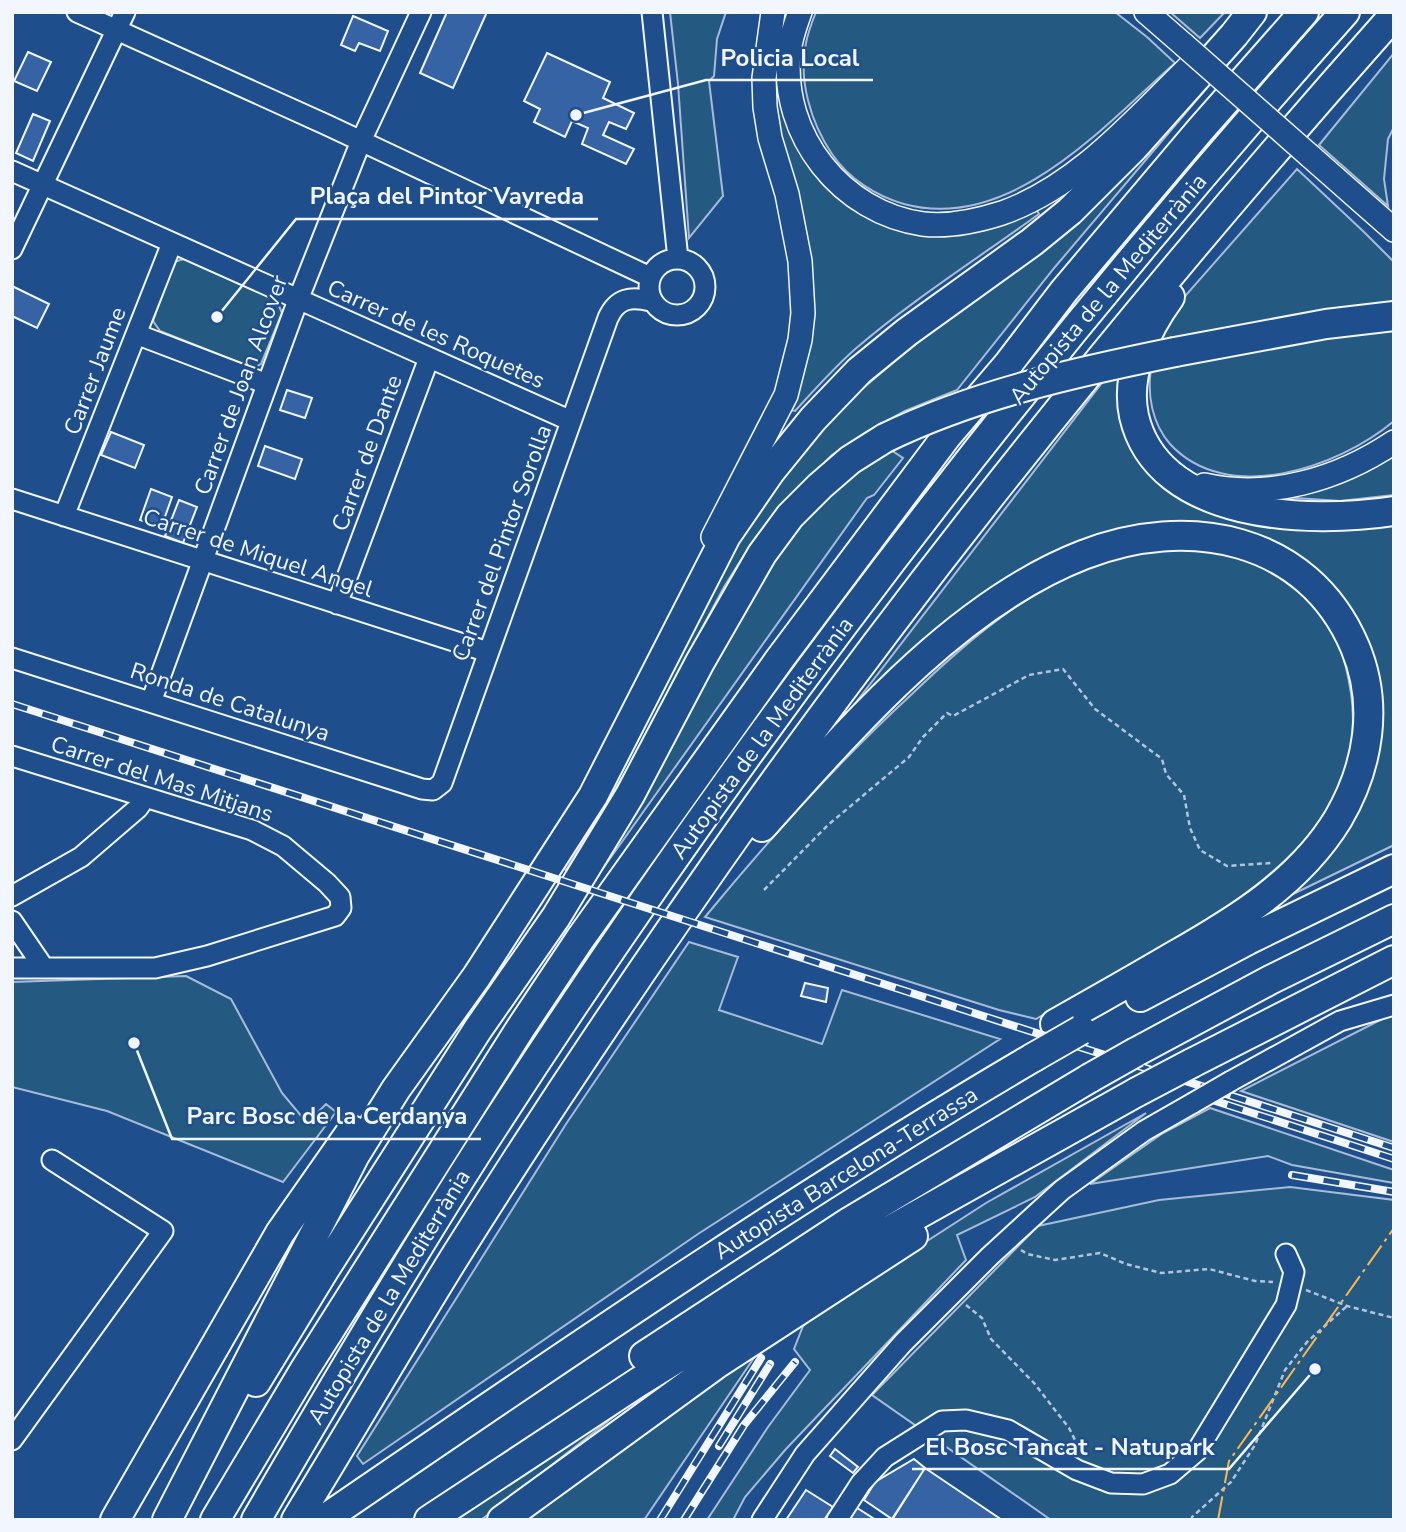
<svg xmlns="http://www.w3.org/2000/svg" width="1406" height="1532" font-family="'Nunito Sans',sans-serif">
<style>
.green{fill:#245a82;stroke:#a8bbd7;stroke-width:2}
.building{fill:#3563a3;stroke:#f2f6ff;stroke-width:2}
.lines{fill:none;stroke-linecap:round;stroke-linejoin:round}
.minor-casing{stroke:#f2f6ff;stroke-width:23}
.major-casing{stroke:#f2f6ff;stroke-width:26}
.highway-casing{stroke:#f2f6ff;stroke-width:32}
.path{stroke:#b3c4dc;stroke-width:2.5;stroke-dasharray:5 3.5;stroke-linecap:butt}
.minor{stroke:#1f4e8c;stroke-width:19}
.major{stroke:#1f4e8c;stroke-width:23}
.highway{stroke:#1f4e8c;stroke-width:28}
.rail-casing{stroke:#f2f6ff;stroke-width:8}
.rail{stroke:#1f4e8c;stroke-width:5;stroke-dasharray:16;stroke-linecap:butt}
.minor-bridge-casing{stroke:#f2f6ff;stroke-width:23;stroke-linecap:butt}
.major-bridge-casing{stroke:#f2f6ff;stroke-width:26;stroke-linecap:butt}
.highway-bridge-casing{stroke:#f2f6ff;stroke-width:32;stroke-linecap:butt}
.minor-bridge{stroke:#1f4e8c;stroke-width:19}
.major-bridge{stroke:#1f4e8c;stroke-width:23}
.highway-bridge{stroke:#1f4e8c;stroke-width:28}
.power{stroke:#ffb74d;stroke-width:2;stroke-dasharray:24 5 3.5 5;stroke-linecap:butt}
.labels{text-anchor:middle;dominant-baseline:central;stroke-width:5;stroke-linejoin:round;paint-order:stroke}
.street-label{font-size:23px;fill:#f2f6ff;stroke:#1f4e8c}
.leader{fill:none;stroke:#f2f6ff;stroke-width:2.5}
.callout-dot{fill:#f2f6ff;stroke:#1f4e8c;stroke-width:2.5}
.callout-label{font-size:24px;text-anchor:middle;font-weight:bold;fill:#f2f6ff;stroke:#1f4e8c;stroke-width:5;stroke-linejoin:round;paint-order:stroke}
</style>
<rect width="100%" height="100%" fill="#1f4e8c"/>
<path class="green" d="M670 12H726L717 39 714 76 709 81 723 196 689 238 678 84Z
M782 12H790L805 159 820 181 836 197 859 211 952 234 986 230 1036 209 1039 214C977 259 912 300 854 350 833 369 814 390 795 411L789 410 801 375 773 74Z
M816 12H1115L1147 37 1175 63C1104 126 1010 233 904 204 876 196 849 179 832 154 811 123 798 80 806 43 808 32 812 22 816 12Z
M1170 12H1225L1200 38Z
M1394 53V127L1388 139 1384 179 1388 206 1319 145Z
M1200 85 1206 89 1055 267 957 390 905 411 866 432 832 455 774 514 751 544 724 587 626 771 566 870 560 867 727 560 775 485 841 407 916 343 960 310Z
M1297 169 1364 232 1394 262V303L1159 341 1186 295Z
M187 258 276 299 282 313 261 364 253 368 160 331 153 321 174 262Z
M1394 329V421C1338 468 1227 506 1170 444 1152 423 1147 395 1151 369L1304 339Z
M1121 376C1115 422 1128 453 1161 484L1394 522V845L1287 897C1305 875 1322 852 1339 830 1347 820 1356 810 1362 800 1370 787 1374 769 1378 755 1394 681 1363 606 1305 561L1124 533 857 707 854 705 1105 379Z
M888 448 903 458 874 495 867 498 594 881 730 621 813 503Z
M1394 453V495L1340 501 1281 497Z
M1166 548C1186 550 1210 548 1229 554 1274 567 1318 598 1338 642 1345 659 1348 674 1351 693 1370 824 1249 896 1152 953 1113 975 1075 997 1036 1019L999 1010 705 917C770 838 837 763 912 694 959 649 1010 604 1069 576 1100 561 1132 553 1166 548Z
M689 942 738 957 719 1010 822 1044 842 990 1000 1039 698 1234 363 1464 357 1456 566 1124Z
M186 976 231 999 282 1093 307 1123 326 1104 336 1112 283 1182 107 1111 12 1087V982Z
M1394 1015V1142L1241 1091 1388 1016Z
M1210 1108 1394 1170V1183L1292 1165 1268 1156 1090 1184 1163 1133Z
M1146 1113 1035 1197 957 1235 966 1260 786 1449 745 1497 733 1520H707L768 1427 810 1370 794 1349 803 1326 814 1314 986 1203Z
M1290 1187 1394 1200V1520H1051L872 1395 1038 1226 1159 1200Z
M760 1349 644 1520H526L660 1419Z
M652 1387 481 1520H451Z"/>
<path class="building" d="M447 12H487L453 88 420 73Z
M353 16 388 31 380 51 359 43 355 51 341 45Z
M28 52 51 62 37 91 14 81Z
M547 53 610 82 603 98 634 113 626 129 609 122 603 135 634 149 626 164 582 144 588 128 572 121 565 137 534 122 540 109 524 101Z
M33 114 50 121 33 161 16 153Z
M12 286 49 304 37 328 12 316Z
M287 390 312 398 305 418 280 410Z
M111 432 144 445 135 468 101 455Z
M265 446 302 459 295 479 258 466Z
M151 489 172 497 161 528 140 520Z
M179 500 197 507 183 543 165 536Z
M805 983 828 988 826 1002 801 996Z
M835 1449 858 1467 853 1473 830 1456Z
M914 1459 925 1468 892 1519 864 1500 875 1482Z
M925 1468 1002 1520H892Z
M806 1490 833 1507 824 1520H786Z
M854 1506 876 1520H854L847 1515Z"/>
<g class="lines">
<g class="minor-casing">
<path id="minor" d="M77 12 327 125 650 277
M652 12 678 259
M12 171 571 421
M12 249 125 12
M649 287a28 28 0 1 1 56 0a28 28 0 1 1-56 0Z
M136 334 267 384
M12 499 488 652
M64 516 172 243
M337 604 429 358
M12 658 422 789 433 790 442 783 608 318C617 298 631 296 651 301
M151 702 298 300 361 141 421 12
M12 756 252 830 283 846 327 883 340 897 341 908 335 916 207 956 155 968H12
M12 896 81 857 138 808 145 798
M12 921 44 968
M1231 1081 1340 1021 1394 1005
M12 1440 163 1231 52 1160
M762 1520 805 1454 903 1343 990 1256 1062 1190 1144 1131 1193 1103
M837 1520 861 1483 885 1457 942 1421 966 1420 1008 1430 1077 1470 1111 1483 1143 1484 1170 1474 1197 1451 1286 1305 1294 1272 1286 1254"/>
</g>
<g class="major-casing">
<path id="major" d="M800 12C795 26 790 39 789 53 780 135 842 213 923 224 949 227 977 221 1002 213 1079 186 1136 118 1193 63
M1146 12 1184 45
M1310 156 1394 230
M1204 485C1269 500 1339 479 1394 442
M713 537 786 395 800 340 803 313 800 261 787 194 770 138 765 107 764 78 773 12"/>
</g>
<g class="highway-casing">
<path id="highway" d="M1170 297C1146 330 1125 374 1134 416 1158 520 1310 524 1394 511
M1175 352 1326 324 1394 316
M762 827C851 728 957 604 1083 555 1187 514 1308 536 1355 647 1379 704 1369 766 1338 819 1299 883 1235 921 1172 957 1133 980 1094 1002 1055 1024
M1140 997 1248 940 1394 869
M1136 1052 1270 980 1394 919
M1192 1063 1394 960
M644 1356 849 1222 1090 1078
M256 1382 325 1269 478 1029 556 917 630 795 700 662 762 554 790 516 820 486 850 460 885 438
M115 1520 280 1233 352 1130
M167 1520 355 1155 396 1089 477 976 593 796 726 536 770 472 813 419 859 371 907 332 1032 242 1070 211 1134 147 1234 35 1252 12
M215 1520 305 1369 520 1029 580 939 779 660 946 437 1009 363 1064 291 1200 130 1304 12
M256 1520C328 1396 401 1272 478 1151 736 748 1027 369 1345 12
M296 1520C350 1432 402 1342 456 1255 552 1102 654 951 759 803 956 529 1170 267 1394 15
M323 1520C557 1360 790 1200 1034 1057
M429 1520 637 1383 824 1267 1137 1092
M502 1520 718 1363 913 1236"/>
</g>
<path class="path" d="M764 890 828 825 909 757 923 737 947 713 953 716 1029 675 1063 669 1095 709 1162 759 1166 774 1184 795 1190 828 1200 850 1227 866 1271 863
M1021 1250 1027 1254 1055 1260 1100 1253 1126 1264 1161 1273 1209 1269 1255 1281 1273 1282
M1306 1290 1347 1306 1394 1318
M966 1305 982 1318 991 1339 1034 1383 1069 1428 1081 1452
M1192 1520V1517L1231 1482 1255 1445 1285 1370 1307 1342 1347 1306"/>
<use href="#minor" class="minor"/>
<use href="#major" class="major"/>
<use href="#highway" class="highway"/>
<g class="rail-casing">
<path id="rail" d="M12 704 1394 1148
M1197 1095 1394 1159
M1292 1175 1394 1192
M719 1446 770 1364
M660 1520 761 1358
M684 1520 744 1425 795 1362"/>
</g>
<use href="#rail" class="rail"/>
<g class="minor-bridge-casing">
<path id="minor-bridge" d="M1193 1103 1231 1081"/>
</g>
<g class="major-bridge-casing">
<path id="major-bridge" d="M1184 45 1310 156"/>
</g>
<g class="highway-bridge-casing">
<path id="highway-bridge" d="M885 438C976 394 1076 372 1175 352
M1034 1057 1081 1030
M1090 1078 1136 1052
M1137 1092 1192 1063"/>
</g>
<use href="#minor-bridge" class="minor-bridge"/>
<use href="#major-bridge" class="major-bridge"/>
<use href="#highway-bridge" class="highway-bridge"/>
<path class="power" d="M1218 1520 1229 1461 1394 1228"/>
</g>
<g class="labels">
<g class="street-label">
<text transform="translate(1108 289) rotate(-50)">Autopista de la Mediterrània</text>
<text transform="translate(436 334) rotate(24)">Carrer de les Roquetes</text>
<text transform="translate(95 371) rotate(-69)">Carrer Jaume</text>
<text transform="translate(241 385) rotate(-70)">Carrer de Joan Alcover</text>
<text transform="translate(367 453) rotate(-70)">Carrer de Dante</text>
<text transform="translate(502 543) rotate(-70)">Carrer del Pintor Sorolla</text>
<text transform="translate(258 553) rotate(18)">Carrer de Miquel Angel</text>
<text transform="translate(230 702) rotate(18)">Ronda de Catalunya</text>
<text transform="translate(762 738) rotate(-54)">Autopista de la Mediterrània</text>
<text transform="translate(162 779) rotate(18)">Carrer del Mas Mitjans</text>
<text transform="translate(846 1173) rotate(-32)">Autopista Barcelona-Terrassa</text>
<text transform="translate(389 1297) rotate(-59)">Autopista de la Mediterrània</text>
</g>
</g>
<path class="leader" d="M576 115L706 80H873M217 317L296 219H598M134 1043L172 1139H481M1315 1369L1229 1469H912"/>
<g class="callout-dot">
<circle cx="576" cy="115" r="7"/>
<circle cx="217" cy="317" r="7"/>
<circle cx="134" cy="1043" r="7"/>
<circle cx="1315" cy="1369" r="7"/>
</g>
<g class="callout-label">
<text x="790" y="66">Policia Local</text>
<text x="447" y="204">Plaça del Pintor Vayreda</text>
<text x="327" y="1124">Parc Bosc de la Cerdanya</text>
<text x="1070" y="1455">El Bosc Tancat - Natupark</text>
</g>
<rect width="1406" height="1532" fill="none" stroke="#f2f6ff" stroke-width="28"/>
</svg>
